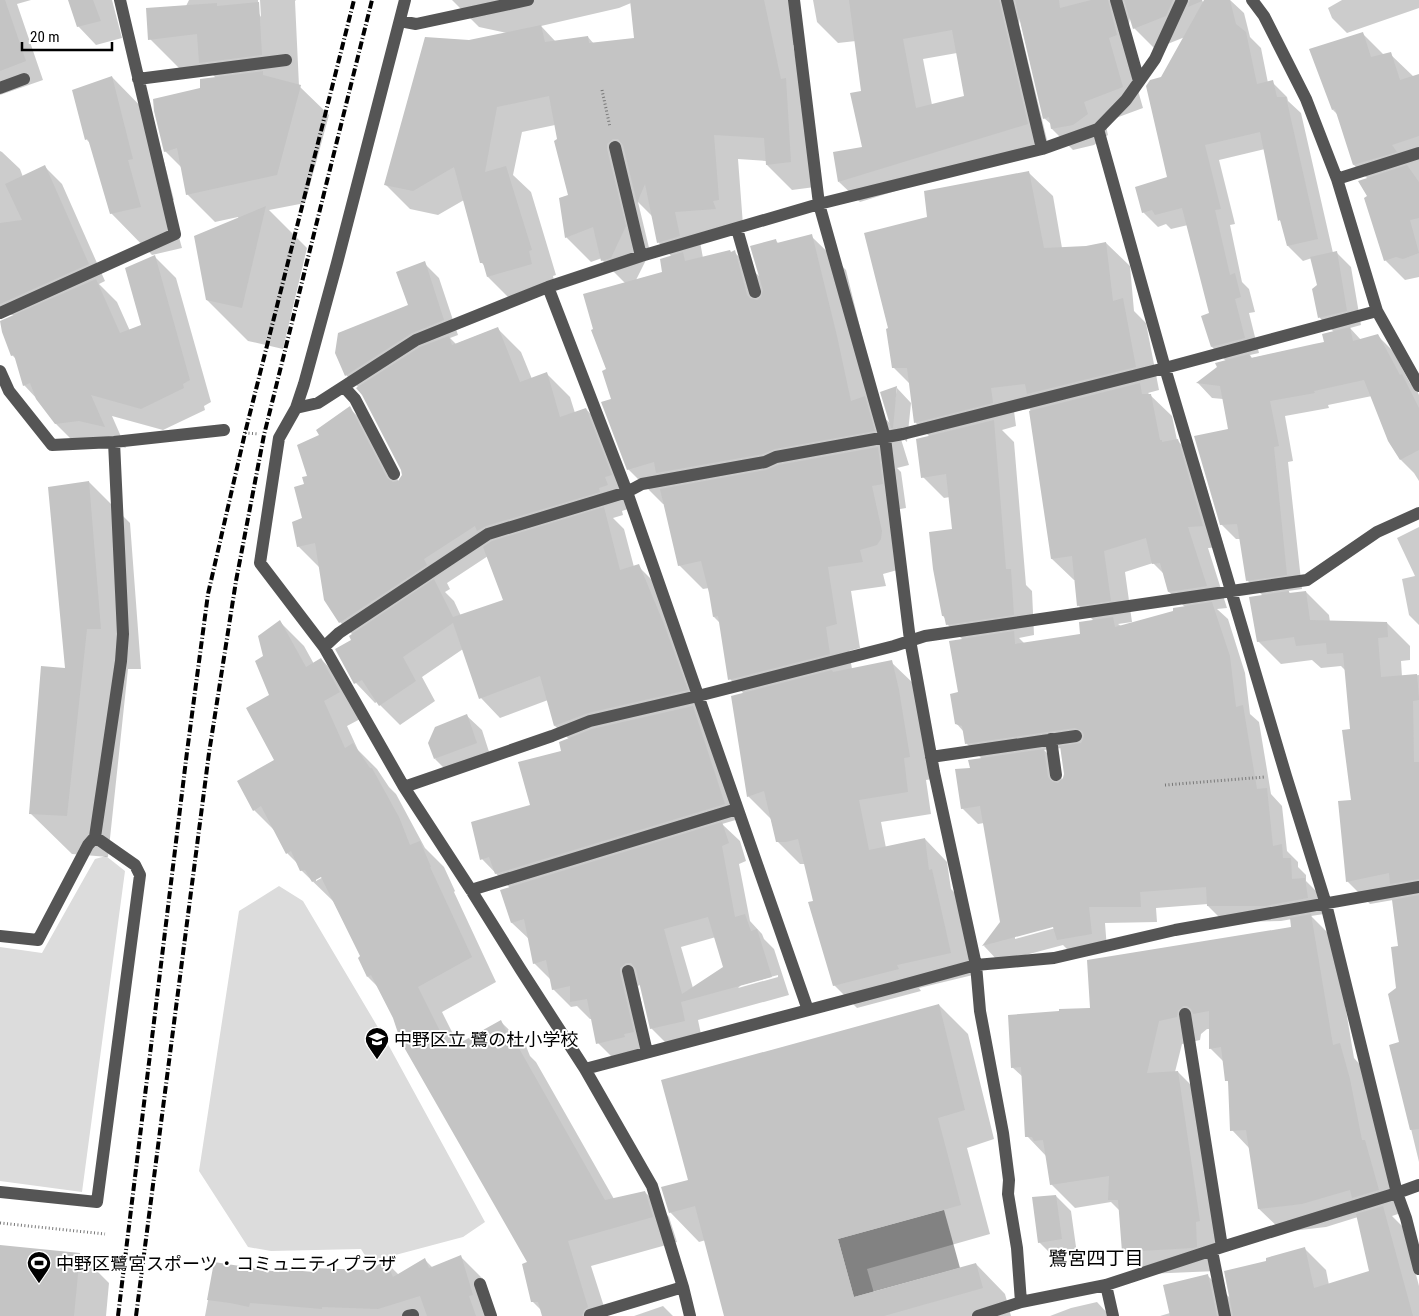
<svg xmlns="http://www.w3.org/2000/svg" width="1419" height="1316" font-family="'Roboto Condensed','Noto Sans JP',sans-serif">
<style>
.green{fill:#dcdcdc}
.water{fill:#a3a3a3}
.shadow{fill:#0003;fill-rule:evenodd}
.building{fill:#c4c4c4;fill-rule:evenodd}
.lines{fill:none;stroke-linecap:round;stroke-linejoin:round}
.path{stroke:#777;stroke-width:3;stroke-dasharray:1 2.5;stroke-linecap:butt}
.minor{stroke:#555;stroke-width:12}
.rail{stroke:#000;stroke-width:4;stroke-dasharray:8 2.5 1 2.5;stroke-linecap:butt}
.labels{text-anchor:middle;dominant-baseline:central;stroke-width:4;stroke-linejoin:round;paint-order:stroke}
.poi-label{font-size:18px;fill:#000;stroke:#fff;text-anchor:start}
.neighbourhood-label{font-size:19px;fill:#000;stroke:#fff}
</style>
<rect width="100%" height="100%" fill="#fff"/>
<path class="green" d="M106 856 125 871 82 1192 0 1181V947L42 953 95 859Z
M279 886 303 901 389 1046 485 1222 463 1237 369 1262 361 1249 271 1251 248 1247 199 1171 239 911Z"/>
<path class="water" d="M944 1210 960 1268 854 1297 838 1239Z"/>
<path class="shadow" d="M0 0H31L17 4 43 80 0 95Z
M69 0H112L122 38 96 45 78 26Z
M189 0H258V12L261 17 260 0H296L295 1 299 86 329 115 305 203 269 210 307 248 283 349 248 341 207 300 239 219 238 217 215 222 187 194 182 168 165 151 201 89 216 78 212 74 188 77 150 39 186 6Z
M452 0H791L796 45H793L804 98 815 187 792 190 767 165V161L738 159 743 225 699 236 703 258 734 252 761 278 775 240 779 244 811 236 846 270 871 372 880 414 891 424 897 388 911 403 907 442 900 436 909 465 897 468 901 472 906 508 895 510 901 569 883 574 886 586 851 591 860 648 849 651 852 669 891 662 914 684 932 779 926 780 931 814 881 822 886 848 925 839 947 862 951 889 955 893 973 975 919 988 921 991 857 1008 834 985 805 864H800L777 841 771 819 748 796 744 694 730 679 721 624 714 617 709 588 703 589 679 565 665 504H663L628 469 608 370 625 283 602 260V258L591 262 566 237 570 195 555 125 522 132 513 175 531 192 556 275 553 276 556 289 513 302 488 277 486 267 481 262 464 200 438 215 410 209 385 184 469 42 507 33 479 27ZM631 3 636 39 594 44 588 37 556 42 541 26 619 8ZM638 202 653 217 658 242 672 257 664 273 636 280 650 252Z
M813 0H1202L1204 4 1206 0H1230L1244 13 1250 37 1261 48 1268 83 1272 82 1287 97 1288 101 1301 113 1333 253 1336 252 1351 267 1361 325 1350 328 1361 340 1378 336 1393 351 1410 383 1417 390 1419 395V481L1414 473 1401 460 1389 440 1372 396 1328 405 1329 408 1285 416 1293 461 1288 462 1302 589 1288 591 1291 594 1306 592 1329 615 1330 622 1387 623 1410 646V660L1401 661 1402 677 1419 675V1162L1391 1046 1401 1043 1397 989 1399 947 1393 900 1370 904 1347 881 1352 801V730L1346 671 1341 666 1321 668 1312 660 1281 664 1258 641 1263 596 1247 580 1240 539H1236L1221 524 1230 430 1223 399 1212 398 1198 383 1226 361 1212 347 1211 314 1188 225 1171 229 1166 224 1158 227 1143 212 1169 178 1161 79 1185 37 1155 49 1134 28 1130 17 1129 24V59L1143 108 1105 122 1108 135 1094 145 1073 150 1052 129V125L1044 118 1020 17 1019 24 1048 144 860 202 839 182 864 148 863 92 856 41 838 43 817 22ZM957 53 965 97 932 105 923 59ZM1265 149 1280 220 1282 222 1288 246 1303 261 1312 258 1319 286 1313 290 1320 318 1334 332 1325 343 1252 358 1250 355 1259 353 1249 313 1255 312 1249 289 1242 282 1230 225 1235 224 1219 160Z
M1342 0H1419V8L1347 33 1332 18 1328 8Z
M1362 33 1384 55 1390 54 1414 77 1419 75V277L1405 280 1385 260 1368 197V179L1354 165 1338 115 1333 110Z
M112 77 153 119 174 200 169 201 182 248 152 255 111 213 91 144 87 140 74 91Z
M0 151 2 152 20 169 23 177 45 167 62 184 105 281 99 284 117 302 130 331 143 326 155 257 176 278 211 402 204 406 205 410 163 430 112 416 126 448 102 442 78 446 56 424 37 399 24 385 16 359 12 355 16 316 0 312Z
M1029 173 1053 196 1062 248 1086 247 1106 243 1130 266 1134 311 1146 323 1159 390 1148 393 1172 416 1177 440 1199 462 1224 547 1208 548 1227 608 1217 609 1228 619 1245 673 1250 714 1259 722 1271 794 1282 806 1287 851 1298 862V867L1306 875V881L1320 895 1324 914 1311 916 1334 939 1354 1058 1363 1068 1401 1213 1392 1216 1404 1228 1419 1286V1316H1160L1170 1313 1208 1276 1231 1299 1268 1262 1305 1249 1326 1270 1329 1285 1370 1272 1358 1217 1326 1227 1283 1232 1259 1209 1250 1149 1232 1130 1229 1083 1227 1080 1225 1063 1210 1048V1029H1207L1201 1034 1200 1040 1182 1044 1175 1072H1178L1201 1095 1218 1246 1217 1271 1146 1274 1123 1251 1120 1211 1111 1202 1075 1208 1051 1184 1047 1157 1027 1136 1023 1077 1012 1067 1091 1009 1292 928V919L1281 921 1224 922 1208 906V904L1156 908 1157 922 1105 923 1107 949 1074 956 1063 945 999 962 984 946 1001 922 984 823 978 824 962 808 971 770 982 759 966 743 964 732 956 723 963 640 947 624 946 619 943 616 953 530 950 497 944 498 923 477 930 437 915 422 910 384 893 367 889 329 928 218ZM1030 409 1052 559 1074 580H1076L1078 605 1094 621 1081 635 1025 644 1019 638 1034 635 1032 591 1026 585 1014 442 1002 430 1016 426 1014 411ZM1153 563 1164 574 1169 592 1185 607 1175 612 1121 626 1118 624 1132 622 1125 572ZM1062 748 1065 774 1062 781 1060 766 1044 750ZM1059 924V927L1015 939V936Z
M424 263 439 278 458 335 450 338 456 344 497 328 521 352 532 379 546 373 570 397 575 413 586 409 609 433 631 508 622 511 623 515 613 518 624 529 634 567 638 566 658 586 739 819 722 824 740 841 746 861 739 864 750 921 762 934 764 939 774 949 789 995 698 1020 702 1039 669 1046 651 1028 641 984 638 986 651 1050 616 1061 598 1043 592 1019H590L577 1006 571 1007 553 989 551 980 534 963 530 940 512 923 510 888 482 859 531 806 569 739 555 726 548 700 500 718 481 698 463 649 422 677 435 701 400 725 377 702 375 703 356 683 353 635 340 622 325 600 320 568 298 546 303 519 305 485 320 435 349 408 373 431 399 482 403 475 402 470 359 388 346 375 409 305ZM488 556 505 601 461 616 454 601 445 592 450 589 447 583ZM716 937 725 967 693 988 681 947ZM778 975V977L738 988 741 985Z
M89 482 130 523 141 669H128L108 857 72 854 30 813 66 669Z
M1419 527V625L1409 615 1402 579 1415 576 1397 538Z
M280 622 304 646 314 664 321 659 345 684 364 717 347 726 358 750 377 769 389 787 396 794 425 848 444 867 455 891 454 892 496 982 442 1012 459 1046 501 1022 526 1046 530 1056 536 1062 614 1199 645 1192 669 1217 677 1242 591 1266 607 1316H543L542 1311 532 1301 529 1263 394 1018 379 988 368 977 360 958 361 956 334 902 301 870 298 864 287 853 277 833 254 810 239 782 276 760 271 696 265 657ZM327 875 316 881V878Z
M467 716 482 730 491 758 450 774 435 759Z
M939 1005 968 1034 994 1139 967 1148 990 1234 867 1269 874 1293 976 1264 1005 1294 1011 1316H726L706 1240 699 1242 670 1212 689 1181Z
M1056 1196 1071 1211 1077 1254 1054 1257 1039 1242Z
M0 1246 80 1254 109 1283 106 1316H0Z
M461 1257 485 1281 496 1316H205L215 1263 280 1273H315L367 1271 386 1262 399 1275 425 1260 433 1268Z
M1097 1302 1110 1316H1050L1071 1308Z
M663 1306 673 1316H634Z"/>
<path class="building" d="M0 0H5L26 61 0 71Z
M68 0H93L101 21 77 27Z
M630 0H764L781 79 786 78 791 162 766 165 764 138 714 135 719 200 713 201 716 209 675 212 680 236 657 243 645 184 637 203 623 145 618 139H613L607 144V149L626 226 611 258 601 261 593 227 565 238 559 198 568 195 554 141 557 139 549 96 497 107 485 172 506 166 532 250 529 251 532 264 487 277 483 263H480L454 167 413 191 384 185 425 37 469 40 541 25 545 42 588 36 589 43 634 38Z
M849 0H999L1028 124 838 182 833 152 862 147 850 93 861 91ZM952 30 964 96 916 108 903 39Z
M1015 0H1059L1060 8 1091 0H1108L1117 35 1109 38 1123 87 1084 102 1088 114 1073 125 1051 129 1049 117 1043 119Z
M1124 0H1173L1166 16 1133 29Z
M1190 0H1202V1L1188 7Z
M1204 0H1230L1236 24 1246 32 1257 84 1273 80 1277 97H1286L1318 239 1287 246 1280 220 1278 221 1260 132 1205 145 1221 209 1215 210 1230 275 1235 273 1241 297 1235 299 1245 338 1211 347 1201 316 1209 313 1182 208 1155 215 1152 210 1142 213 1135 187 1167 177 1146 86 1150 80 1161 77Z
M259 2 262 55 199 63 197 34 148 40 146 8 217 3V6Z
M1363 32 1371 57 1391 52 1400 80 1419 74V136L1392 145 1397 152 1353 165 1335 109 1332 110 1309 49Z
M263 71V75L301 85 277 175 186 195 177 148 164 152 154 111 153 99 200 88V79Z
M112 76 133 159 128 160 141 207 110 214 88 139 85 140 72 90Z
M45 165 89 264 0 304V223L22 220 5 184Z
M1407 165 1419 182V218L1410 220 1419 253 1403 259 1396 257 1384 261 1364 198 1367 196 1358 181Z
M1029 171 1044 248 1086 246 1106 242 1113 301 1123 298 1136 367 1027 394 1025 384 991 388 993 403 914 423 907 368H892L886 329 888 328 864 233 927 217 924 191Z
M266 206 242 308 206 300 194 236Z
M812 234 837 336 851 401 865 396 875 431 775 449 763 454 656 473 654 462 627 470 601 402 611 399 602 371 606 369 591 330 593 329 583 294 662 272 660 259 683 252 685 261 730 250 731 252 735 250 747 295 750 298 757 300 761 297 763 290 750 246 776 239 777 243Z
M1337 251 1347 311 1318 318 1312 289 1317 285 1310 257Z
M155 255 190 380 183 384 184 388 141 409 91 395 105 427 79 421 55 424 36 399 30 383 23 386 14 355 11 356 2 332 0 321 96 279 120 333 141 325 125 268Z
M425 261 444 320 412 333 345 376 335 353 338 333 408 305 396 272Z
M498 327 520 382 547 372 560 417 586 408 612 475 605 477 608 485 599 488 600 492 486 526 477 531 475 526 424 559 427 565 339 623 324 600 315 543 297 547 292 522 302 518 294 487 304 484 302 477 307 476 297 445 319 435 316 430 350 406 387 478 393 482 398 481 402 475 401 470 362 395 356 388 420 347 449 336 452 345Z
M1350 327 1353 341 1378 334 1400 375 1402 374 1419 408V450L1400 460 1388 441 1364 380 1314 391 1315 393 1270 401 1279 446 1274 447 1287 575 1246 581 1237 524 1220 525 1194 436 1228 429 1220 386 1196 383 1217 367 1215 363 1249 354 1251 358 1314 344 1324 342 1322 334Z
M1140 383 1142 394H1151L1160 440H1162V442L1178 439 1203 526 1188 527 1207 586 1168 592 1160 563 1152 564 1146 538 1104 551 1111 601 1077 606 1072 556 1051 559 1029 411Z
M897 386 893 428H891L880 392Z
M994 420 1006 569H1011L1014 615 946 625 944 616H942L933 569 929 532 952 529 946 474 921 478 916 439Z
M878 447 883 484 872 486 882 531 881 539 877 545 860 550 863 562 828 567 837 624 826 627 830 654 728 680 718 616 713 617 709 593 701 561 678 566 660 489 766 470 778 465Z
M89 481 101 629H87L67 816 29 814 41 666 65 668 48 487Z
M604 507 620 570 639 564 664 624 688 690 588 713 554 726 540 676 479 699 453 623 403 657 416 681 379 706 362 680 354 684 335 649 351 640 349 636 434 579 453 617 503 600 483 547 492 541Z
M1289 591V593L1306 591 1310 620 1387 622 1388 637 1378 638 1381 677 1417 674 1419 700 1413 701 1414 762H1419V879L1390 884 1389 873 1346 882 1338 801 1351 800 1342 730 1350 729 1343 653 1327 654 1326 643 1296 646 1294 637 1257 642 1249 597Z
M1212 602 1230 656 1236 707 1243 705 1257 789 1267 788 1273 846 1282 844 1283 858H1291L1292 879 1305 878 1308 898 1265 906H1207L1206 887 1140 892 1141 907H1089L1092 934 1057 940 1053 927 982 946 1000 922 980 806 961 809 955 769 970 768 968 760 1044 749 1048 777 1053 782 1058 783 1063 778 1064 774 1060 746 1081 743 1083 739 1084 735 1082 731 1075 728 965 744 962 726 955 724 950 694 958 692 949 641 1014 631 1015 644 1080 634 1079 622 1113 617 1115 627 1173 611V608Z
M280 620 306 667 321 658 340 692 324 701 345 748 353 743 370 768H372L399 817 410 845 420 841 431 867H430L472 957 418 987 449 1049 501 1020 509 1037 512 1036 605 1200 645 1191 653 1217 568 1241 588 1307 584 1310 582 1316H542L538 1302H531L522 1264 527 1262 401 1042 393 1018 371 975 367 977 358 958 360 956 321 877 312 882 305 870 300 871 291 851 286 854 261 806 253 811 237 781 274 760 246 708 269 695 255 661 263 656 258 636Z
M892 660 899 690 910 757 904 758 908 792 859 800 869 850 925 838 929 870 932 869 951 953 897 965 899 969 833 986 808 902 813 901 798 839 786 842H776L764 791 747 797 731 696 832 670 833 672Z
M693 706 725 804 495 874 489 857 480 860 471 822 530 805 518 762 561 751 559 742 592 729Z
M467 714 477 743 434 759 428 743 435 727Z
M722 822 729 843 722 846 735 917 745 914 751 931 757 929 772 977 681 1002 685 1021 650 1029 636 969 631 963H626L620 968V973L634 1032 624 1034 625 1037 596 1044 587 999 570 1002V986L552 990 546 960 533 964 524 919 511 923 500 890ZM708 917 723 967 682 994 664 929Z
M1419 895V1129L1410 1130 1389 1045 1399 1042 1388 994 1396 988 1391 947 1398 946 1392 900Z
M1311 914 1333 1045 1340 1043 1350 1079 1362 1140H1365L1379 1190 1352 1198 1350 1190 1302 1204 1258 1209 1246 1130 1230 1131 1228 1081H1225L1221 1047 1209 1049V1011L1193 1014 1191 1009 1187 1006H1183L1178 1011 1177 1017 1159 1021 1147 1073 1178 1071 1200 1221 1196 1222 1197 1247 1193 1248 1122 1252 1118 1200H1108L1109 1176 1050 1185 1043 1140 1034 1141 1032 1137H1025L1021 1067 1011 1068 1008 1015 1059 1011V1009L1090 1008 1087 960 1291 927 1290 918Z
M939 1004 965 1110 938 1118 961 1205 838 1239 854 1297 976 1263 983 1288 884 1316H724L695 1206 669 1213 661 1187 688 1180 661 1080Z
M1056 1195 1062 1239 1038 1243 1032 1197Z
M1383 1206 1413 1316H1233L1224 1271 1266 1261V1258L1305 1247 1314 1288 1369 1271 1356 1214Z
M0 1245 80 1253 74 1316H0Z
M461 1255 473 1295 469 1296 476 1316H427L420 1296 378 1309 322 1307V1309L250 1303 249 1307 230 1303 207 1300 214 1262 279 1272V1269L314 1272V1268L367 1270 386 1261 393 1277 425 1258 429 1268Z
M1208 1274 1217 1316H1170L1163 1285Z"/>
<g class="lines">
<path class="path" d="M602 90 610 127
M245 433 259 434
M1165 785 1265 777
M0 1223 105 1234"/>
<path class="minor" d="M405 0 337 263 304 384 296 408 279 438 260 563 324 647 404 787 471 890 521 970 585 1069 652 1186 683 1287 690 1316
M794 0 819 204 885 438 910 640 934 772 976 965 980 1011 1003 1133 1009 1180 1008 1194 1017 1248 1021 1302
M1007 0 1042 149
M1116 0 1139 81
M1252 0 1264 16 1306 99 1337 179 1377 311 1419 386
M400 21 416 24 528 0
M138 79 286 60
M0 88 24 79
M1098 129 1165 368 1286 776 1326 904 1397 1193 1406 1218 1419 1269
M615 147 641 256
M1337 179 1419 153
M737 229 755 292
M548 287 627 492 808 1010
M0 313 175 234 120 0
M0 371 9 391 52 445 114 442 224 430
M344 387 355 399 394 474
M296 408 318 403 416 340 548 287 641 256 819 204 1042 149 1098 129 1126 100 1155 59 1182 0
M324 647 339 633 488 534 627 492 642 484 765 462 776 457 903 434 1165 368 1377 311
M1051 739 1056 775
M931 757 1076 736
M404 787 552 736 590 721 698 696 894 646 925 636 1307 580 1377 532 1419 513
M471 890 737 809
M0 936 38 940 88 845 95 837 121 661 123 634 114 442
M628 971 647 1052
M1185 1014 1222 1247
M585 1069 892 988 976 965 1054 958 1175 930 1419 887
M0 1192 97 1202 140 875 135 865 95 837
M1212 1251 1225 1316
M480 1284 491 1316
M1106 1285 1113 1316
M590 1315 683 1287
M408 1316 413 1315
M978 1316 1021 1302 1106 1285 1222 1247 1397 1193 1419 1185"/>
<path class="rail" d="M118 1316 187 752 208 594 245 433 354 0
M136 1316 209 753 236 581 264 435 372 0"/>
</g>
<defs>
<g id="school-pin" transform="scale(1.25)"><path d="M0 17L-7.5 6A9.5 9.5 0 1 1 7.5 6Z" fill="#000" stroke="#fff"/><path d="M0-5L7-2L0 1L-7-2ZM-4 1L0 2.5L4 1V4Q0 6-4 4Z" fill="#fff"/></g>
<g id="stadium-pin" transform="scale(1.25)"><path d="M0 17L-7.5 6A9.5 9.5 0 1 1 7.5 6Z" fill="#000" stroke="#fff"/><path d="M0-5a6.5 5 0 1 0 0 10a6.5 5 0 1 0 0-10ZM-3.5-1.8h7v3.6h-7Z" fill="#fff"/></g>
</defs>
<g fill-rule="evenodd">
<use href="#school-pin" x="377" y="1039"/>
<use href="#stadium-pin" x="39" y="1263"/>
</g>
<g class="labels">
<g class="poi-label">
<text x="394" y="1039">中野区立 鷺の杜小学校</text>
<text x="56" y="1263">中野区鷺宮スポーツ・コミュニティプラザ</text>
</g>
<g class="neighbourhood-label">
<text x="1096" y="1258">鷺宮四丁目</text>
</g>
</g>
<path d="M22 42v8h90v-8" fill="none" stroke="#000000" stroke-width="2.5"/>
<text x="30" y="42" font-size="15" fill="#000000" stroke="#ffffff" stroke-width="4" paint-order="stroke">20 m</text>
</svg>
